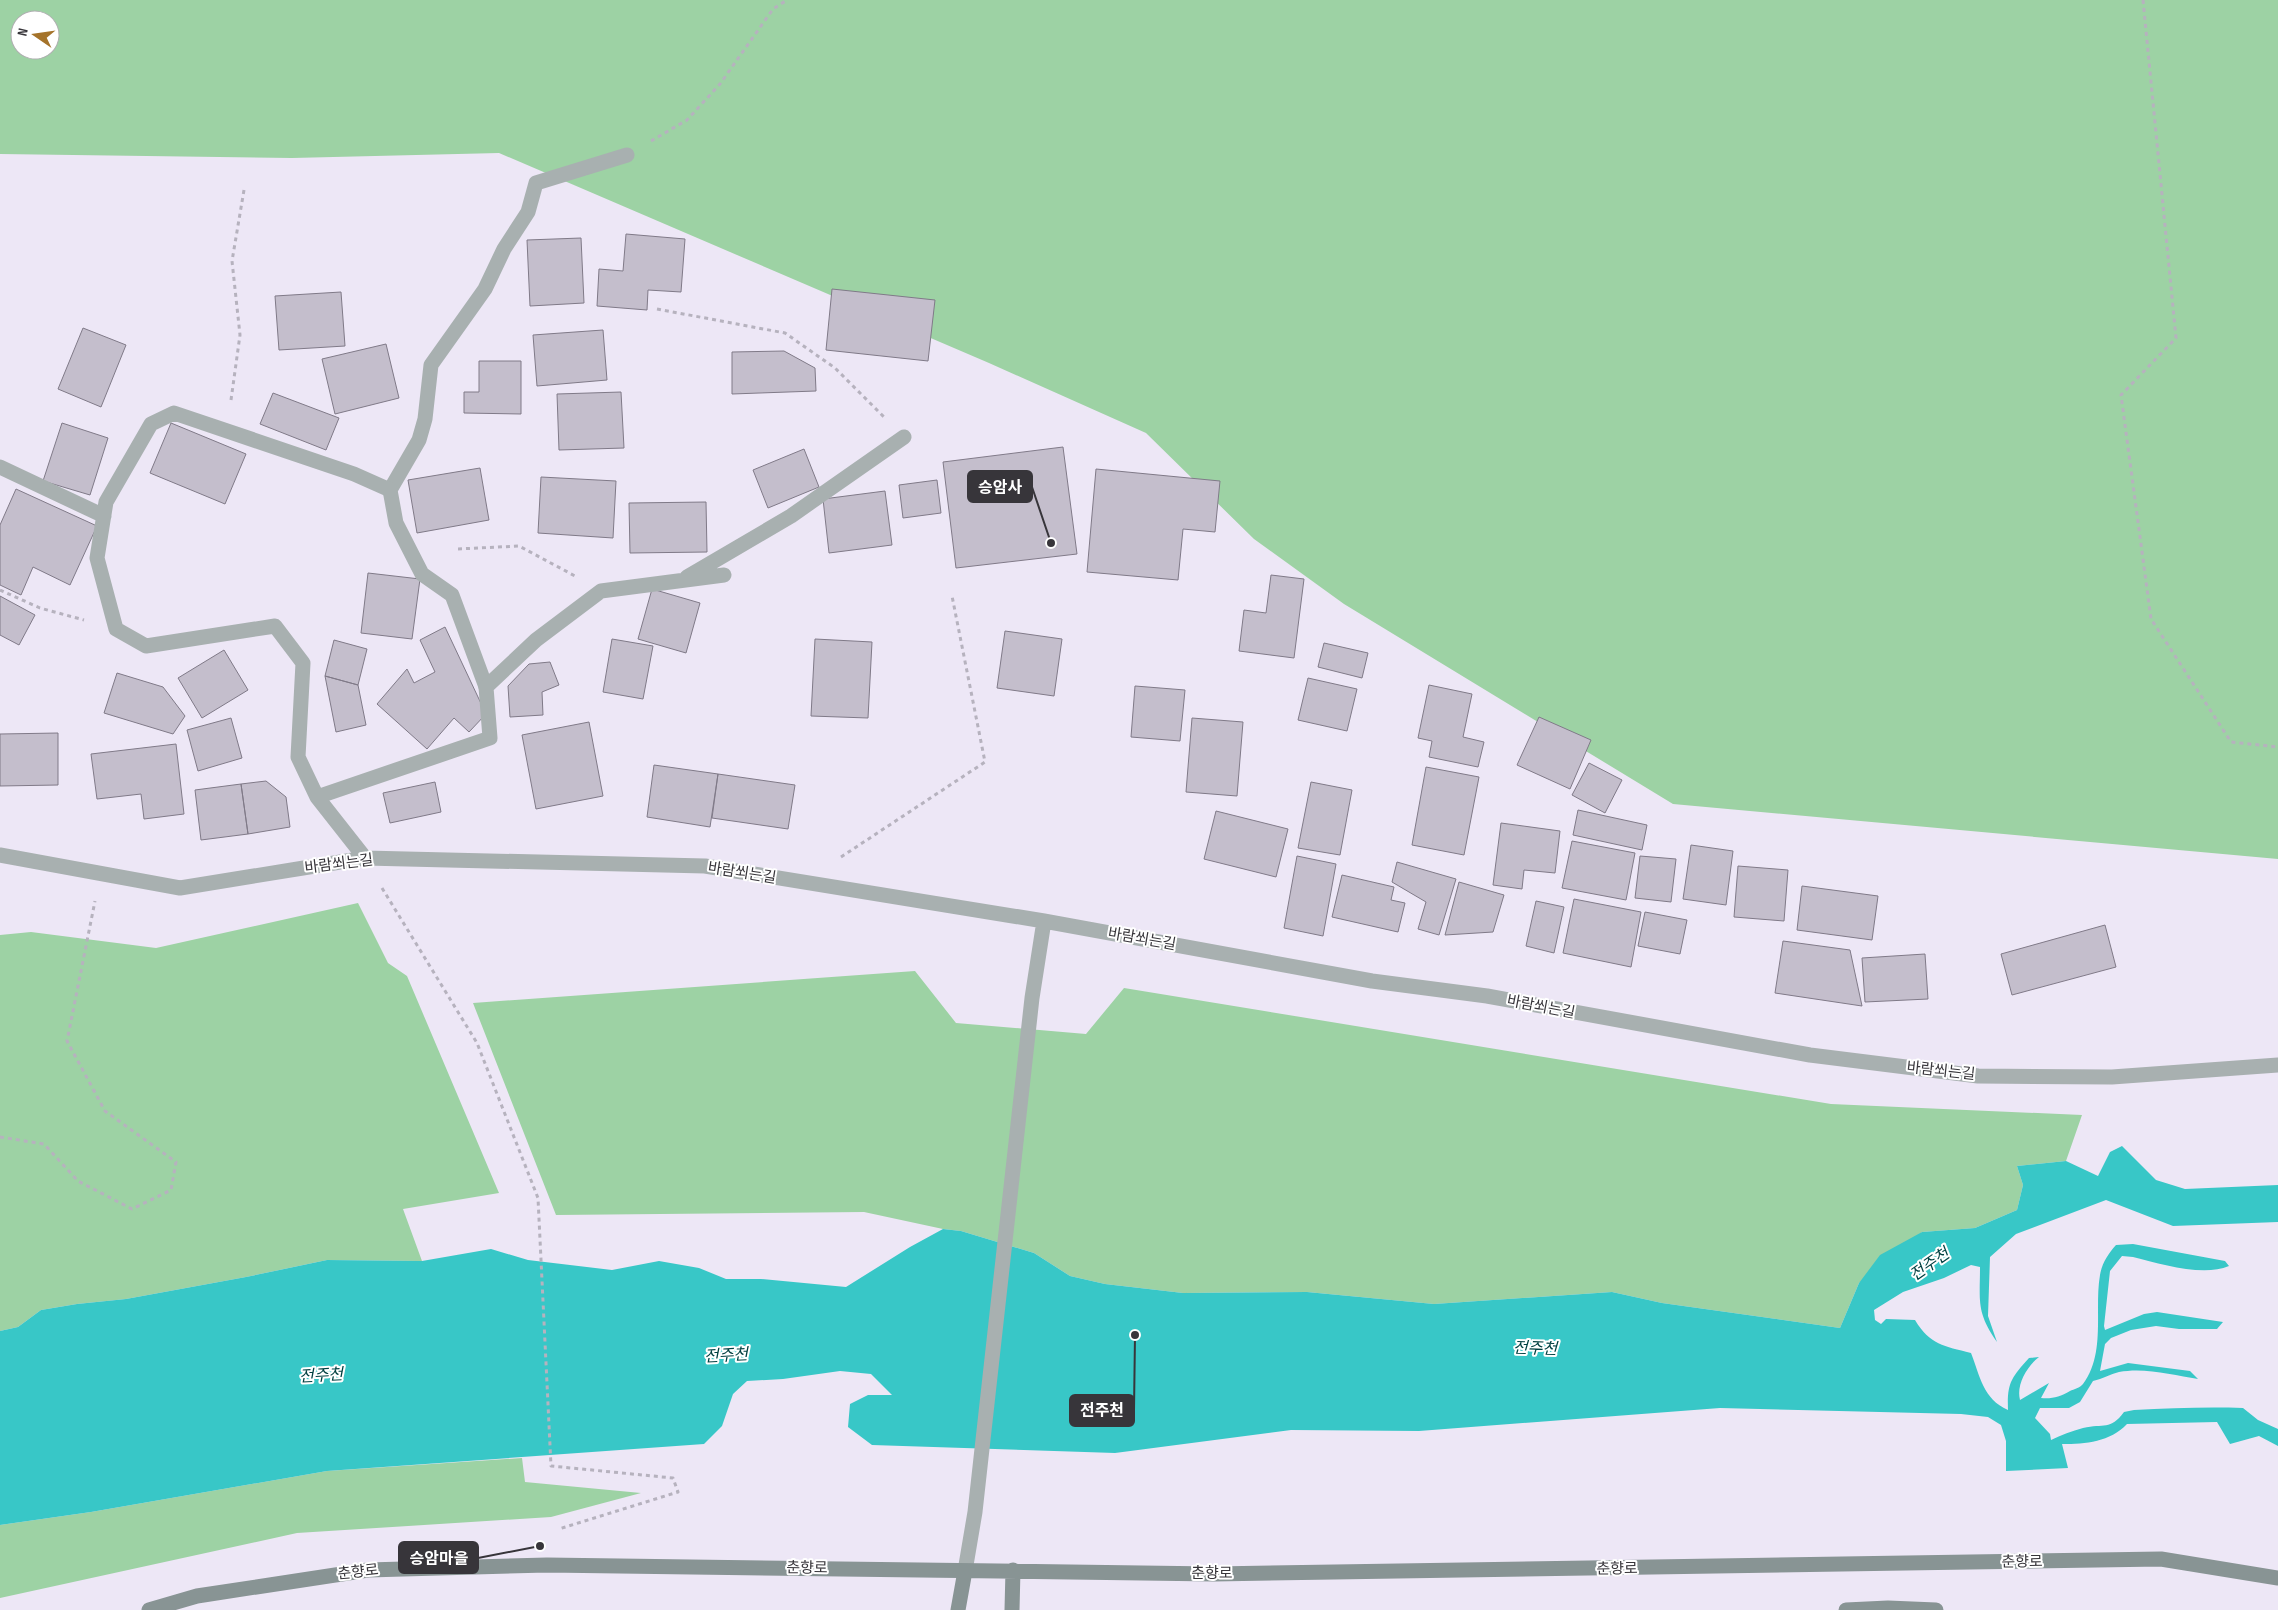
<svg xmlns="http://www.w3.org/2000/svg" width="2278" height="1610" font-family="'Sofia Sans Condensed','Noto Sans KR',sans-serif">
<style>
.green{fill:#9dd2a4;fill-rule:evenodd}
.water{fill:#38c7c7}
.building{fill:#c4becc;stroke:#807a88}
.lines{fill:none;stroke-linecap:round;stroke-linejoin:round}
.path{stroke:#b6b2be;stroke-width:3;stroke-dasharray:4 4;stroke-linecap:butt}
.lane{stroke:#a8b0b0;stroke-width:15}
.street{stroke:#a8b0b0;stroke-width:15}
.secondary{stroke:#889494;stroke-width:15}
.labels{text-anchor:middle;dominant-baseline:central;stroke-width:4;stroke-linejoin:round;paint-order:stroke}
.street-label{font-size:15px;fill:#37353a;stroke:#fff}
.water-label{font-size:16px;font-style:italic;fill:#004041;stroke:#fff}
.leader{fill:none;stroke:#37353a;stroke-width:2}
.callout-dot{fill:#37353a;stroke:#fff;stroke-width:2}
.callout{fill:#37353a;stroke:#37353a;stroke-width:2}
.callout-label{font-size:16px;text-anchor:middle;font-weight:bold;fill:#fff}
</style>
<rect width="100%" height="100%" fill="#ede7f6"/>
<path class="green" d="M0 0H2278V859L1673 804 1344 604 1254 539 1146 433 989 363 499 153 292 158 0 154ZM20 20H50V50H20Z
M358 903 388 963 407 976 499 1193 403 1209 422 1261 327 1260 246 1277 126 1299 77 1304 41 1310 18 1327 0 1331V935L31 932 156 948Z
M915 971 956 1023 1086 1034 1124 988 1831 1104 2082 1115 2066 1161 2017 1166 2023 1185 2017 1210 1975 1228 1922 1232 1859 1283 1840 1328 1662 1303 1612 1292 1434 1304 1307 1292 1183 1293 1105 1284 1070 1276 1034 1253 961 1231 943 1229 864 1212 556 1215 473 1003Z
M522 1458 525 1482 641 1493 551 1517 297 1533 0 1598V1525L91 1512 327 1471Z"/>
<path class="water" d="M2122 1146 2156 1180 2185 1189 2278 1185V1222L2173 1226 2106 1200 2016 1234 1990 1257 1988 1316 1997 1342C1976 1312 1980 1301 1980 1267L1971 1265 1944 1278 1903 1292 1874 1310 1875 1320 1881 1324 1886 1319 1915 1320C1930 1345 1944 1346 1971 1353 1980 1376 1983 1399 2008 1410 2007 1383 2011 1378 2029 1358L2039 1357C2027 1366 2016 1385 2020 1400L2049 1383 2041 1398C2052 1399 2060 1397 2070 1391 2074 1389 2080 1388 2083 1384 2106 1353 2094 1310 2100 1275 2102 1263 2108 1254 2116 1245L2133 1244 2225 1261 2229 1266C2203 1277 2161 1264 2133 1257L2122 1256 2110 1271 2104 1326 2105 1330 2144 1314 2157 1312 2223 1322 2217 1329H2179L2156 1326 2131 1330 2111 1338 2105 1344 2100 1371 2128 1363 2190 1371 2198 1379C2174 1375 2144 1367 2119 1372 2110 1374 2103 1379 2093 1381L2080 1402 2069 1408H2040L2035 1418 2050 1434 2051 1440C2061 1435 2072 1431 2083 1428 2104 1423 2110 1431 2124 1412L2134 1410C2171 1408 2207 1407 2243 1408L2258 1420 2278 1429V1446L2259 1436 2230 1444 2217 1422 2127 1424C2110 1442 2086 1444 2062 1444L2068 1468 2006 1471V1441L2001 1425 1988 1417 1961 1414 1720 1408 1419 1431 1291 1430 1115 1453 872 1445 848 1427 850 1404 868 1395H892L871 1374 840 1371 783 1379 747 1381 733 1394 722 1426 704 1444 327 1471 91 1512 0 1525V1331L18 1327 41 1310 77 1304 126 1299 246 1277 327 1260 422 1261 491 1249 528 1260 612 1270 659 1261 699 1268 726 1279H761L846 1287 910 1247 943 1229 961 1231 1034 1253 1070 1276 1105 1284 1183 1293 1307 1292 1434 1304 1612 1292 1662 1303 1840 1328 1859 1283 1880 1255 1922 1232 1975 1228 2017 1210 2023 1185 2017 1166 2066 1161 2098 1176 2110 1152Z"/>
<path class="building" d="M626 234 685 239 681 292 648 290 647 310 597 306 599 269 623 271Z
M581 238 584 303 530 306 527 240Z
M832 289 935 300 928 361 826 350Z
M341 292 345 346 279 350 275 296Z
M83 328 126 345 101 407 58 389Z
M603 330 607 380 537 386 533 335Z
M386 344 399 398 335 414 322 359Z
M784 351 815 368 816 391 732 394V352Z
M479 361H521V414L464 413V392H479Z
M621 392 624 448 559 450 557 394Z
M273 393 339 418 326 450 260 424Z
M62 423 108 438 90 495 43 481Z
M171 423 246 454 225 504 150 473Z
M1063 447 1077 554 956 568 943 462Z
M804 449 819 487 768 508 753 470Z
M480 468 489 520 417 533 408 480Z
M1096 469 1220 481 1215 532 1183 529 1178 580 1087 572Z
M541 477 616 481 613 538 538 533Z
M937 480 941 513 903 518 899 485Z
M16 489 97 526 70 585 33 567 21 595 0 585V525Z
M885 491 892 545 829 553 823 499Z
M706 502 707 552 630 553 629 503Z
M368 573 420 579 412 639 361 633Z
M1271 575 1304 579 1294 658 1239 651 1244 610 1266 613Z
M652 589 700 603 686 653 638 639Z
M0 596 35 615 19 645 0 635Z
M445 627 486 714 469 732 454 718 427 749 377 704 407 669 414 683 435 672 420 640Z
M1005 631 1062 639 1054 696 997 688Z
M612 639 653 646 643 699 603 692Z
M815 639 872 642 868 718 811 716Z
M334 640 367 649 358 685 325 676Z
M1324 643 1368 653 1362 678 1318 667Z
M224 650 248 690 202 718 178 678Z
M550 662 559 685 542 692 543 715 510 717 508 686 529 664Z
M117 673 163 687 185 716 173 734 104 713Z
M325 676 358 685 366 725 336 732Z
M1308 678 1357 689 1347 731 1298 720Z
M1429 685 1472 694 1463 737 1484 742 1478 767 1429 757 1432 741 1418 738Z
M1135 686 1185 690 1180 741 1131 737Z
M1539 717 1591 740 1570 789 1517 765Z
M231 718 242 758 198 771 187 730Z
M1192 718 1243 722 1237 796 1186 792Z
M589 722 603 796 536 809 522 735Z
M58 733V785L0 786V734Z
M176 744 184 814 144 819 141 794 97 799 91 754Z
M1589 763 1622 780 1605 813 1572 795Z
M654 765 718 774 710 827 647 817Z
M1426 767 1479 777 1464 855 1412 845Z
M718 774 795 785 788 829 712 818Z
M266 781 286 797 290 827 248 834 241 784Z
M435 782 441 812 390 823 383 793Z
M1311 782 1352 790 1340 855 1298 848Z
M241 784 248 834 201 840 195 790Z
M1578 810 1647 825 1642 850 1573 835Z
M1216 811 1288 829 1276 877 1204 859Z
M1501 823 1560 831 1555 873 1524 870 1522 889 1493 885Z
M1572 841 1635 853 1626 900 1562 888Z
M1691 845 1733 851 1726 905 1683 899Z
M1297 856 1336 864 1323 936 1284 928Z
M1640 856 1676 859 1671 902 1635 898Z
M1397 862 1456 879 1439 935 1418 929 1426 902 1392 882Z
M1738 866 1788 870 1784 921 1734 917Z
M1342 875 1394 887 1391 900 1405 903 1398 932 1332 917Z
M1459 882 1504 895 1493 932 1445 935Z
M1802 886 1878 896 1872 940 1797 930Z
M1574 899 1641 912 1631 967 1563 953Z
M1536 901 1564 907 1554 953 1526 946Z
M1645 912 1687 920 1680 954 1638 946Z
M2105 925 2116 967 2012 995 2001 954Z
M1783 941 1850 950 1862 1006 1775 993Z
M1925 954 1928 999 1865 1002 1862 958Z"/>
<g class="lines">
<path class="path" d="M2143 0 2176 338 2121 395 2151 619 2231 742 2278 747
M651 141 687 120 720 84 773 9 787 0
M657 309 785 333 835 368 884 417
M231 400 240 335 232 261 244 190
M458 549 519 546 575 576
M0 590 40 608 84 620
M841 857 985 762 952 596
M382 888 477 1043 538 1198 551 1466 673 1478 678 1492 559 1529
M0 1137 44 1144 78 1181 132 1209 171 1190 176 1162 105 1111 67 1041 95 901"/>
<path class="lane" d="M486 687 452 595 422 574 396 523 390 490 419 440 425 419 431 365 485 289 504 249 528 212 536 183 627 155"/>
<path class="street" d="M0 467 104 516
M687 577 791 516 904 437
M317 797 490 738 486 687 536 640 601 591 724 575
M0 855 180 888 365 858 705 866 1044 921 1372 981 1487 996 1810 1055 1978 1076 2112 1077 2278 1065
M365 858 317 797 298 757 303 663 275 626 146 646 116 629 97 558 106 502 151 424 174 413 354 474 390 490
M965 1571 975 1512 1032 998 1044 921"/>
<path class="secondary" d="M149 1610 197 1596 368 1570 547 1565 1214 1574 2161 1559 2278 1578
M958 1610 965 1571
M1012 1610 1013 1570
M1846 1610 1888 1608 1936 1610"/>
</g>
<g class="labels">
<g class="street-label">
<text transform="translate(339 864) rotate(-7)">바람쐬는길</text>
<text transform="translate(742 873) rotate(9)">바람쐬는길</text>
<text transform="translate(1142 939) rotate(10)">바람쐬는길</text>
<text transform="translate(1541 1007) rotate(11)">바람쐬는길</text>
<text transform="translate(1941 1071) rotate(6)">바람쐬는길</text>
<text transform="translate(2022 1562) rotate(-1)">춘향로</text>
<text transform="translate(807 1568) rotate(1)">춘향로</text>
<text transform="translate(1617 1569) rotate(-1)">춘향로</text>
<text transform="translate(358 1572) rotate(-6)">춘향로</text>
<text x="1212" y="1573">춘향로</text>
</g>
<g class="water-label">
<text transform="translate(1930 1265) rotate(-35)">전주천</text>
<text transform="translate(1535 1349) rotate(2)">전주천</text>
<text transform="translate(726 1356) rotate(-3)">전주천</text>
<text transform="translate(321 1376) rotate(-3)">전주천</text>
</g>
</g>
<path class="leader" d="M1051 543L1032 487M1135 1335L1134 1410M540 1546L478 1558"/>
<g class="callout-dot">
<circle cx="1051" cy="543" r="5"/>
<circle cx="1135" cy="1335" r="5"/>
<circle cx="540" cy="1546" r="5"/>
</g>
<g class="callout">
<rect x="968" y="471" width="64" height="31" rx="5"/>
<rect x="1070" y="1395" width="64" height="31" rx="5"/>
<rect x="399" y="1542" width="79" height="31" rx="5"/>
</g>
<g class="callout-label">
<text x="1000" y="493">승암사</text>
<text x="1102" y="1416">전주천</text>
<text x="439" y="1564">승암마을</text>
</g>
<g transform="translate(35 35) rotate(283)"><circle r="24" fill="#ffffff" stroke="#afaeb0"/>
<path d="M0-4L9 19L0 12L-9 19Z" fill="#a5732a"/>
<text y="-8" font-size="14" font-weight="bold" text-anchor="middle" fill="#37353a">N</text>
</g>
</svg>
